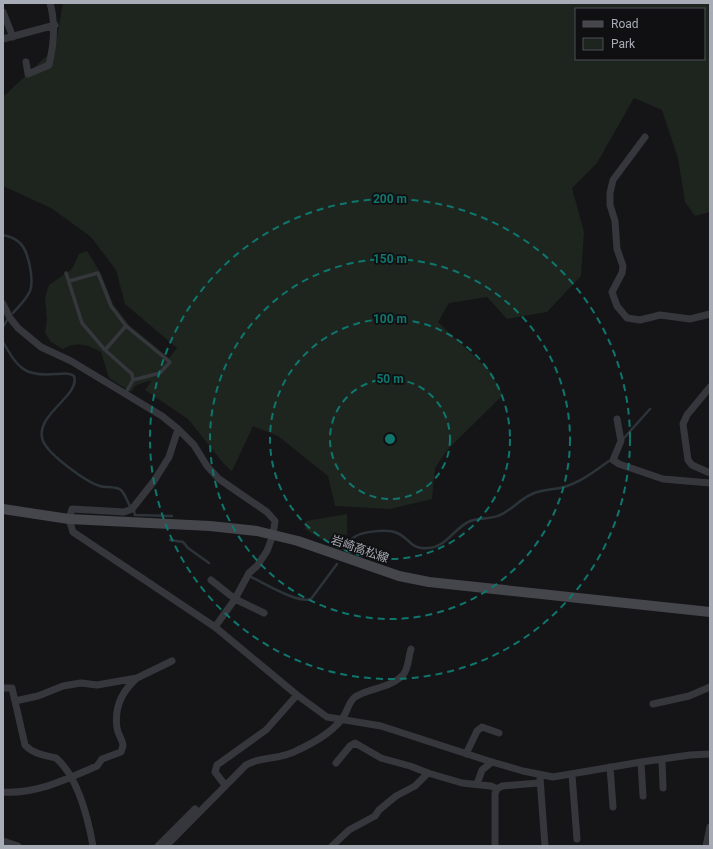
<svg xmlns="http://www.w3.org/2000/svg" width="713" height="849" font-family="Roboto,'Noto Sans JP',sans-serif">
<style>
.green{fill:#1d251e;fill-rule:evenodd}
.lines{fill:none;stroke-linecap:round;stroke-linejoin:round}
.stream{stroke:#2c343a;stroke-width:2.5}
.lane{stroke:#36373c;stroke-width:3.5}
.street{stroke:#36373c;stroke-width:7}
.secondary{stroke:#44464c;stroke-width:10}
.ring{fill:none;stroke:#0f766e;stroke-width:2;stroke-dasharray:7 5}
.labels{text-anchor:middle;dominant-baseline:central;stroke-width:3.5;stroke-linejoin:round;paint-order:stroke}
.street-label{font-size:12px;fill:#a8acb6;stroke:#101012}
.centre{fill:#0f766e;stroke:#101012;stroke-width:2}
.ring-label{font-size:12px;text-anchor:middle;font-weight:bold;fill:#0f766e;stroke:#101012;stroke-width:3.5;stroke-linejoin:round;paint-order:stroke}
</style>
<rect width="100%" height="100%" fill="#151517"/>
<path class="green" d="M63 3H710V212L695 216 685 202 678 158 662 110 634 98 597 163 572 188 584 232 581 276 547 312 507 319 487 297 449 303 438 322 490 371 503 395 448 449 435 468 432 499 390 509 335 506 328 476 278 436 253 426 232 471 224 464 188 419 145 390 152 380 136 385 131 392 109 378 101 352C88 345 76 341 63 349L51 342 45 333 47 320 45 298 49 285 72 269 79 254 87 251 101 274 113 304 129 325 169 358 177 348 125 304 116 270 91 237 51 208 3 186V97L55 48ZM576 9H704V59H576Z
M347 514V535L340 534 327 541 321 539 305 529 306 521Z"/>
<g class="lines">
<path class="stream" d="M3 235C8 236 16 239 20 243 29 252 34 280 30 291 26 300 19 306 13 313
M3 327 7 320
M3 342C18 368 24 377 56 374 63 374 68 372 74 376 81 396 33 415 43 441 49 455 86 482 100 486 106 488 116 486 121 490 125 494 127 501 130 506
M624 438 650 409
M134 511 135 515 172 516
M170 540 183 542 188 548 209 563
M344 549C347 544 350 539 356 536 365 531 388 529 397 533 410 538 410 550 428 548 447 547 454 528 470 521 480 517 490 520 500 515 512 510 520 499 532 494 543 489 554 490 564 487 581 482 595 471 609 461
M251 577C264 583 298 604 311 599L337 564"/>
<path class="lane" d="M66 273 82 323 105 350 132 374 133 380 125 394
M69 281 98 273 111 306 126 326 170 362 160 373 133 380
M105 350 126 326"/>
<path class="street" d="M3 12 13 37
M3 39 55 25
M26 62 28 74 49 65C54 44 56 24 50 3
M645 137 613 180 610 193V205L615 221 617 249 623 266 622 273 612 292 617 306 627 318 640 320 660 315 690 319 710 314
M3 304 10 318 18 328 41 347 71 361 162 416 178 429 194 445 207 466 219 479 267 512 275 521 273 535 267 551 257 566 249 573 235 599 215 627
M710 387 687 415 683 424 688 460 692 465 710 473
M617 419 621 441 613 460 619 464 663 479 710 483
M178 429 169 457 154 481 132 509 124 512 72 509 69 519 73 532 215 627 297 695 327 717 381 726 492 762 523 771 553 777 641 762 690 755 710 754
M211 580 235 599 264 613
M3 688H12L25 745C33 754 44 755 56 758 78 777 88 818 93 846
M15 701 38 696 63 686 81 683 97 685 137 678 172 661
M653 704 689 696 710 687
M466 754 477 731 482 727 499 733
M662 759 663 788
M641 762 643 796
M336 763 350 746 355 743 381 758 410 766 428 773 462 783 491 786 497 789
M610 767 613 807
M572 775 577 839
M540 778 545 846
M477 784 482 770 492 762
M225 785 215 772 217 765 266 730 297 695
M3 792C37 794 67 779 97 766L102 759 121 752 123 746C123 740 118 735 117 728 114 707 122 691 137 678
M3 841 18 846
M158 846 195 809
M166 846 246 765C262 755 279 761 298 750 313 743 331 733 341 720 347 714 348 702 355 697 369 688 391 688 403 675 409 668 408 658 411 649
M332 846 349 830 375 816 379 810 396 796 415 786 428 773
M495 846V794L497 789 502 786 539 783
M706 846 710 827"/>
<path class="secondary" d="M3 509 69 519 210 526 257 531 298 541 399 576 429 582 710 612"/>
</g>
<g class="ring">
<circle cx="390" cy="439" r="60"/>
<circle cx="390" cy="439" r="120"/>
<circle cx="390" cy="439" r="180"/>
<circle cx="390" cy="439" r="240"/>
</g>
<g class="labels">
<g class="street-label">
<text transform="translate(360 549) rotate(19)">岩崎高松線</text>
</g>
</g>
<circle cx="390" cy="439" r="6" class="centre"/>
<g class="ring-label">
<text x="390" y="203">200 m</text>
<text x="390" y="263">150 m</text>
<text x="390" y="323">100 m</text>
<text x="390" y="383">50 m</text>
</g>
<rect width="713" height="849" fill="none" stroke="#a8acb6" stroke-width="8"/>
<rect x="575" y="8" width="130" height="52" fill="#101012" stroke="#4d4e54"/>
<rect x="583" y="21" width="20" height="6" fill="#44464c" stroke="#4d4e54"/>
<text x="611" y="28" font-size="12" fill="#a8acb6">Road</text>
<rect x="583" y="38" width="20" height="12" fill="#1d251e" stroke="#4d4e54"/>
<text x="611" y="48" font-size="12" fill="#a8acb6">Park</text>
</svg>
